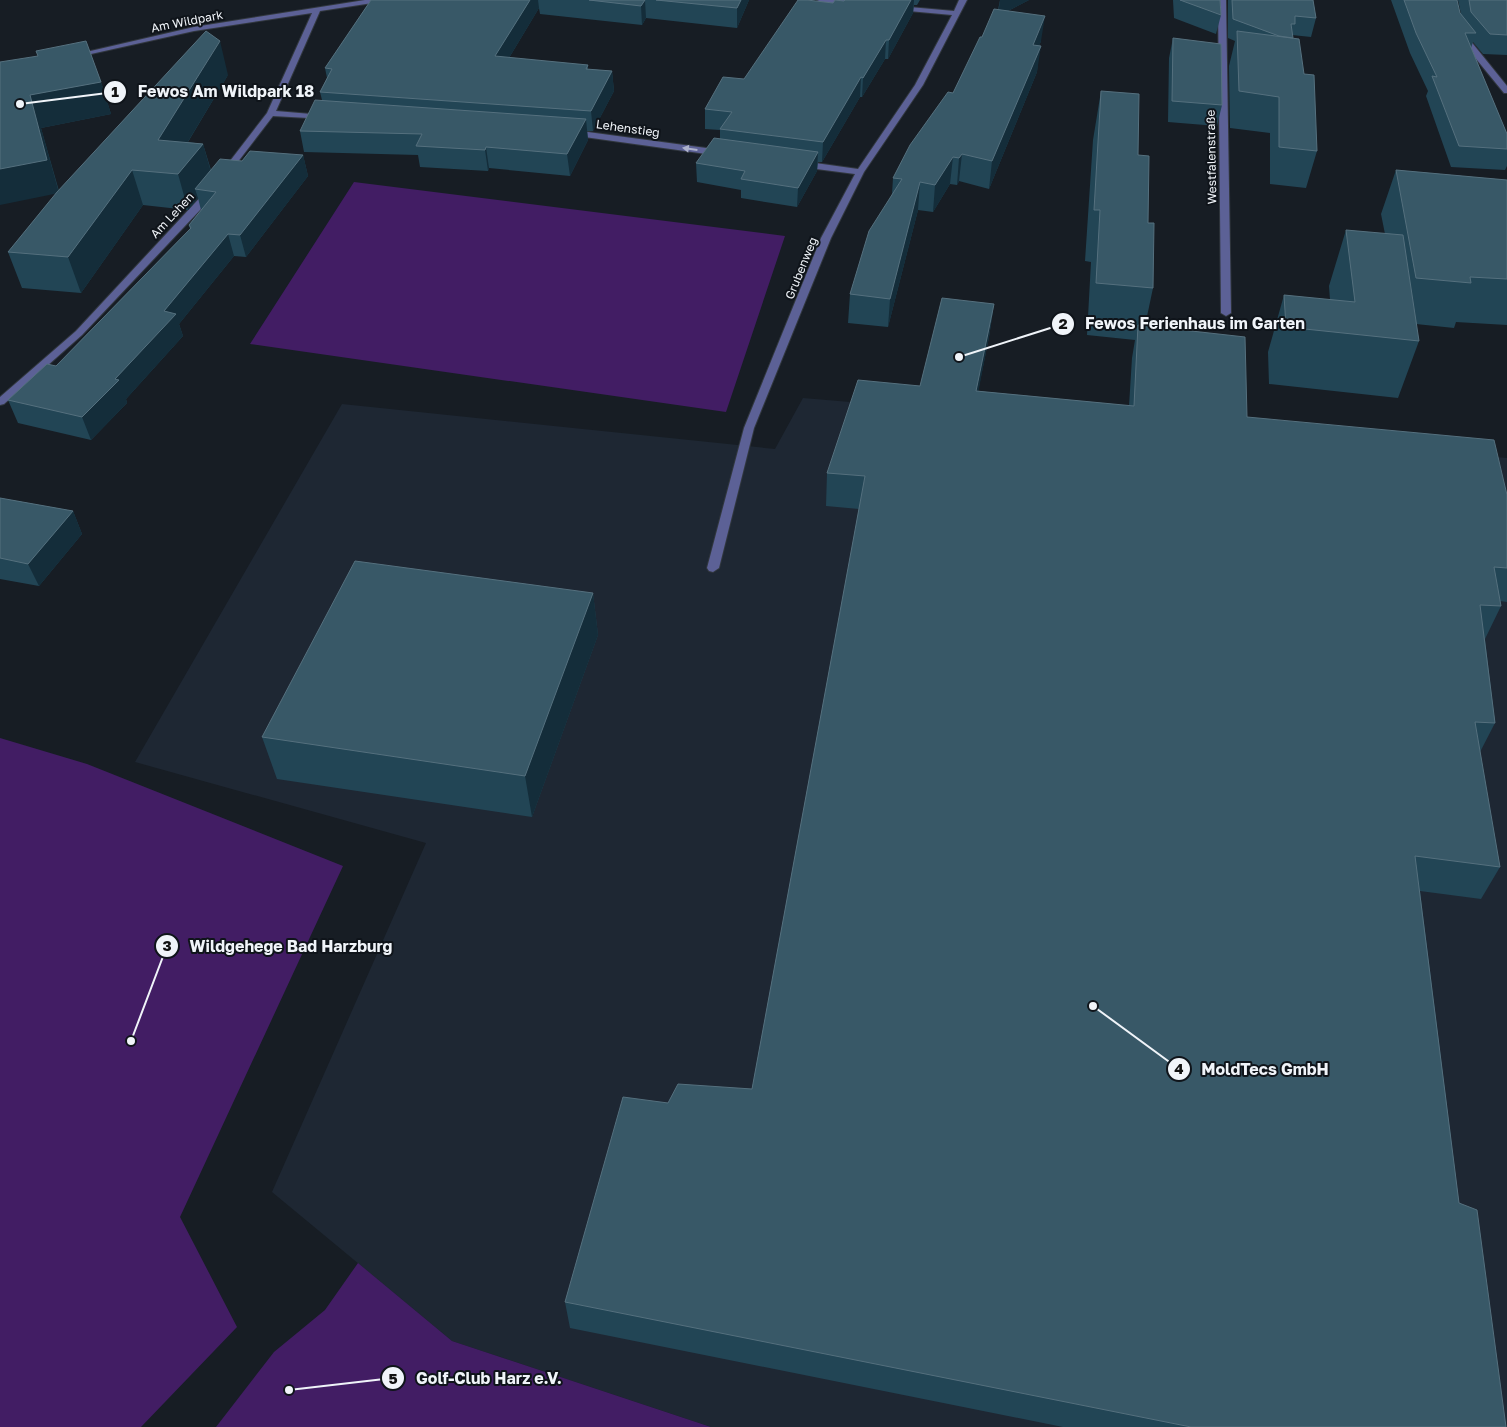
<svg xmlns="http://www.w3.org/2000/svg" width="1507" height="1427" font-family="'Golos Text',sans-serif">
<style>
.built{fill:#1e2733}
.green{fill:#421d64}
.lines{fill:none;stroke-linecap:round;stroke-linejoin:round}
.street-casing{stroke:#31373e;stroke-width:2}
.street{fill:#5c6196;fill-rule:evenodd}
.wall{fill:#224555}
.shaded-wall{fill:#142d3a}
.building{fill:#385867;stroke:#55707e}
.oneway{fill:#adb2cc}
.labels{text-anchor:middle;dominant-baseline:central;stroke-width:4;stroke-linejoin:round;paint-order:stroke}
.far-street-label{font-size:12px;fill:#f0f4f9;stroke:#0f141a}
.leader{fill:none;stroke:#f0f4f9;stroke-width:2}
.callout-dot{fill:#f0f4f9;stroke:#0f141a;stroke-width:2}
.mark-label{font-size:15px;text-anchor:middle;font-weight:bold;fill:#111}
.callout-label{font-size:16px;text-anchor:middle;font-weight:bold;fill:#f0f4f9;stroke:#0f141a;stroke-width:4;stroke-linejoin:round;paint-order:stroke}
</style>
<rect width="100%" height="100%" fill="#171d24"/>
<path class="built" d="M803 398 1507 458V1427H711L452 1341 272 1192 426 843 135 762 342 404 775 449Z"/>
<path class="green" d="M354 182 785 236 726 412 250 344Z
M0 738 87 764 343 866 180 1217 237 1327 141 1427H0Z
M358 1263 452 1341 711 1427H216L274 1352 325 1310Z"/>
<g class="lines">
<g class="street-casing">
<path id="street" d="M365 0H383L379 2 320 11 276 111 323 115H326V119L273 116 227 176 224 177 220 174 267 113 312 13 194 31 73 58 69 56 194 27Z
M817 0H843L855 3 851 5 821 2Z
M959 0H967L923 85 864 172 831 238 754 428 719 568 713 572 709 571 707 568 744 428 821 238 855 174 801 167 797 164 801 161 858 169 915 85 952 15 898 10 894 8 898 6 954 11Z
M1218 0H1226L1231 313 1226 316 1221 313Z
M1459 34H1465L1507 86V93H1504L1459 38Z
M573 130 721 150 725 153 721 156 570 135V131Z
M210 189 214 192 201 209 82 335 4 404 0 405V397L76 331 207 190Z"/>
</g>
<use href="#street" class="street"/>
</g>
<path class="wall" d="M371 0H749L737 28 646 18 642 25 540 14 539 8 509 58 588 65V69L612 71 614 91 593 131H587L588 140 570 176 489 168 488 171 420 167 418 155 304 152 300 131 322 100 320 92 327 78 325 68Z
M845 0H920L917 5H914L913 13 888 59H885L862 97H860L822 162H818L817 171 797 207 741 198V190L697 182 696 163 720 139V130L705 129V109L744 79 833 3 844 1Z
M1000 0H1029L1008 11 1041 41 1039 46 1037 72 989 189 959 181 957 185 950 184 933 212 918 210 888 327 848 323 850 294 892 194 893 178 953 93 982 37 998 10Z
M1173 0H1220L1221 15 1216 34 1174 18Z
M1228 0H1313L1316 18 1311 37 1292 35V36L1304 74 1317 151 1306 188 1270 184V133L1230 128 1229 66 1235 41 1228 38Z
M1391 0H1457L1460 13 1461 14 1458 0H1507V55L1483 54 1473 42 1471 48 1507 134V166L1505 170 1451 167 1426 96 1428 91 1410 53Z
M1173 38 1222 105 1217 126 1168 122 1169 58Z
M0 62 101 82 111 114 41 128 59 191 228 75 188 142 203 144 211 170 242 161 303 155 308 176 246 257 234 256 179 324 183 336 126 399 127 403 91 440 18 423 8 400 56 366 190 229 189 225 201 210 198 198 188 210 143 205 81 293 22 288 8 252 56 194Z
M1101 91 1138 155 1148 223 1153 288 1145 326 1247 417 1507 495V602L1500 601 1501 606 1485 639 1495 723 1480 752 1500 867 1481 899 1420 891 1459 1203 1506 1427H1063L570 1328 565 1302 668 1103 752 1089 859 509 826 506 827 473 920 386 994 304 989 337 978 391 1129 406 1132 358 1135 340 1087 335 1091 262 1085 261 1093 140Z
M1396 170 1507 180V325L1456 322 1454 328 1416 324 1419 341 1398 398 1269 384 1268 352 1284 295 1330 300 1329 286 1346 230 1385 234 1381 214Z
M0 498 73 511 82 534 39 586 0 579Z
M593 593 598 635 532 817 277 779 262 737Z"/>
<path class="shaded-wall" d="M530 0H538L539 8 498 76 495 56Z
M645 0 646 18 642 25 641 6Z
M741 0H749L737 28V8Z
M911 0H914L913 13 888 59 889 40Z
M1000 0H1029L998 16Z
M1045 16 1041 41 1030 71 1033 45Z
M886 40 885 59 862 97 863 78Z
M220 41 228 75 169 173 158 140Z
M1041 46 1037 72 989 189 992 161Z
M612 71 614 91 593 131 591 111Z
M861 77 860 97 822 162 823 142Z
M101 82 111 114 41 128 59 193 0 205V169L30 95Z
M586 119 588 140 570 176 567 154Z
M203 144 213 179 195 189 198 198 188 210 178 174Z
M486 147 489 168 488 171 485 150Z
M818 152 817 171 797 207 798 188Z
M962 154 959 181 957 185 959 158Z
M303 155 308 176 246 257 240 235Z
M953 157 950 184 933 212 935 185Z
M132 170 143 205 81 293 68 257Z
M920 182 918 210 888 327 890 299Z
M228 234 234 256 179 324 183 336 126 399 127 403 91 440 82 417 115 379 164 311Z
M994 304 989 337 972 424 976 391Z
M73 511 82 534 39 586 28 564Z
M593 593 598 635 532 817 525 776Z"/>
<path class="building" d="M371 0H530L495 56 588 65 586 69 612 71 591 111 320 92 332 69 325 68Z
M589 0H645L641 6Z
M656 0H741L737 8Z
M798 0H807L833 3 835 0 844 1 845 0H911L889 40H886L863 78 861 77 823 142 720 129 732 112 705 109 723 77 744 79Z
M1180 0H1220L1221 15Z
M1232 0H1313L1316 18 1295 16V24H1291L1293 38 1279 36 1233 19Z
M1404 0H1457L1460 13 1476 33H1465L1507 134V149L1459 146 1432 76 1437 77 1416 33Z
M1469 0H1507V35L1490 34 1471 12Z
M994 9 1045 16 1033 45 1041 46 992 161 962 154 959 158 953 157 935 185 920 182 890 299 850 294 869 231 902 179 893 178 910 145 948 92 953 93 980 37H982Z
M206 31 220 41 158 140 203 144 178 174 132 170 68 257 8 252 57 192Z
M1237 31 1299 39 1304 74 1314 75 1317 151 1279 147V97L1239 91Z
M1173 38 1221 44 1222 105 1172 101Z
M86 41 101 82 30 95 47 160 0 169V62L38 56 36 51Z
M1101 91 1139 94 1138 155 1149 156 1148 223H1154L1153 288 1096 283 1100 210H1094Z
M315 100 586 119 567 154 486 147 485 150 416 146 422 134 300 131Z
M714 138 818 152 798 188 741 179 745 171 696 163Z
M250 151 303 155 240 235 228 234 164 311 176 314 115 379 119 380 82 417 8 400 47 364 56 366 191 228 189 225 216 192 195 189 220 159 242 161Z
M1396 170 1507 180V279L1470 277 1471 283 1416 278Z
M1346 230 1403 235 1419 341 1286 327 1284 295 1355 302Z
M942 298 994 304 976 391 1134 406 1138 325 1245 337 1247 417 1494 440 1507 495V568L1494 567 1501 606 1480 605 1495 723 1475 722 1500 867 1415 856 1459 1203 1477 1210 1506 1427H1191L565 1302 623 1097 668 1103 678 1084 752 1089 865 476 827 473 858 380 920 386Z
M0 498 73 511 28 564 0 558Z
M355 561 593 593 525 776 262 737Z"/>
<defs><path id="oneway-solid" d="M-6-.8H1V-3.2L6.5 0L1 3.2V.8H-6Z" transform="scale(1.25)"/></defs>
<use class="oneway" href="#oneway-solid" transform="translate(690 149) rotate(-172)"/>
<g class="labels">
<g class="far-street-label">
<text transform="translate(187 21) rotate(-11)">Am Wildpark</text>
<text transform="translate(628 128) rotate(8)">Lehenstieg</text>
<text transform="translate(1211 157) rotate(-91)">Westfalenstraße</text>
<text transform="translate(172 215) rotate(-47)">Am Lehen</text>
<text transform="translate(801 268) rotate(-68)">Grubenweg</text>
</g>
</g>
<path class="leader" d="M20 104L115 92M959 357L1063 324M131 1041L167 946M1093 1006L1179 1069M289 1390L393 1378"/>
<g class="callout-dot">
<circle cx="20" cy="104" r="5"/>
<circle cx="959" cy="357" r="5"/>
<circle cx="131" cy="1041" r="5"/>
<circle cx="1093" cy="1006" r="5"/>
<circle cx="289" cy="1390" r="5"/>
<circle cx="115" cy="92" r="12"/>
<circle cx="1063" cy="324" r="12"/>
<circle cx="167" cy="946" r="12"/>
<circle cx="1179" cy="1069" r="12"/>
<circle cx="393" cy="1378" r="12"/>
</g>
<g class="mark-label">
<text x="115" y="97">1</text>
<text x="1063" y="329">2</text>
<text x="167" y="951">3</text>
<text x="1179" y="1074">4</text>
<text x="393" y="1384">5</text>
</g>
<g class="callout-label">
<text x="226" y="97">Fewos Am Wildpark 18</text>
<text x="1195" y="329">Fewos Ferienhaus im Garten</text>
<text x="291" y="952">Wildgehege Bad Harzburg</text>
<text x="1265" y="1075">MoldTecs GmbH</text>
<text x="489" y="1384">Golf-Club Harz e.V.</text>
</g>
</svg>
